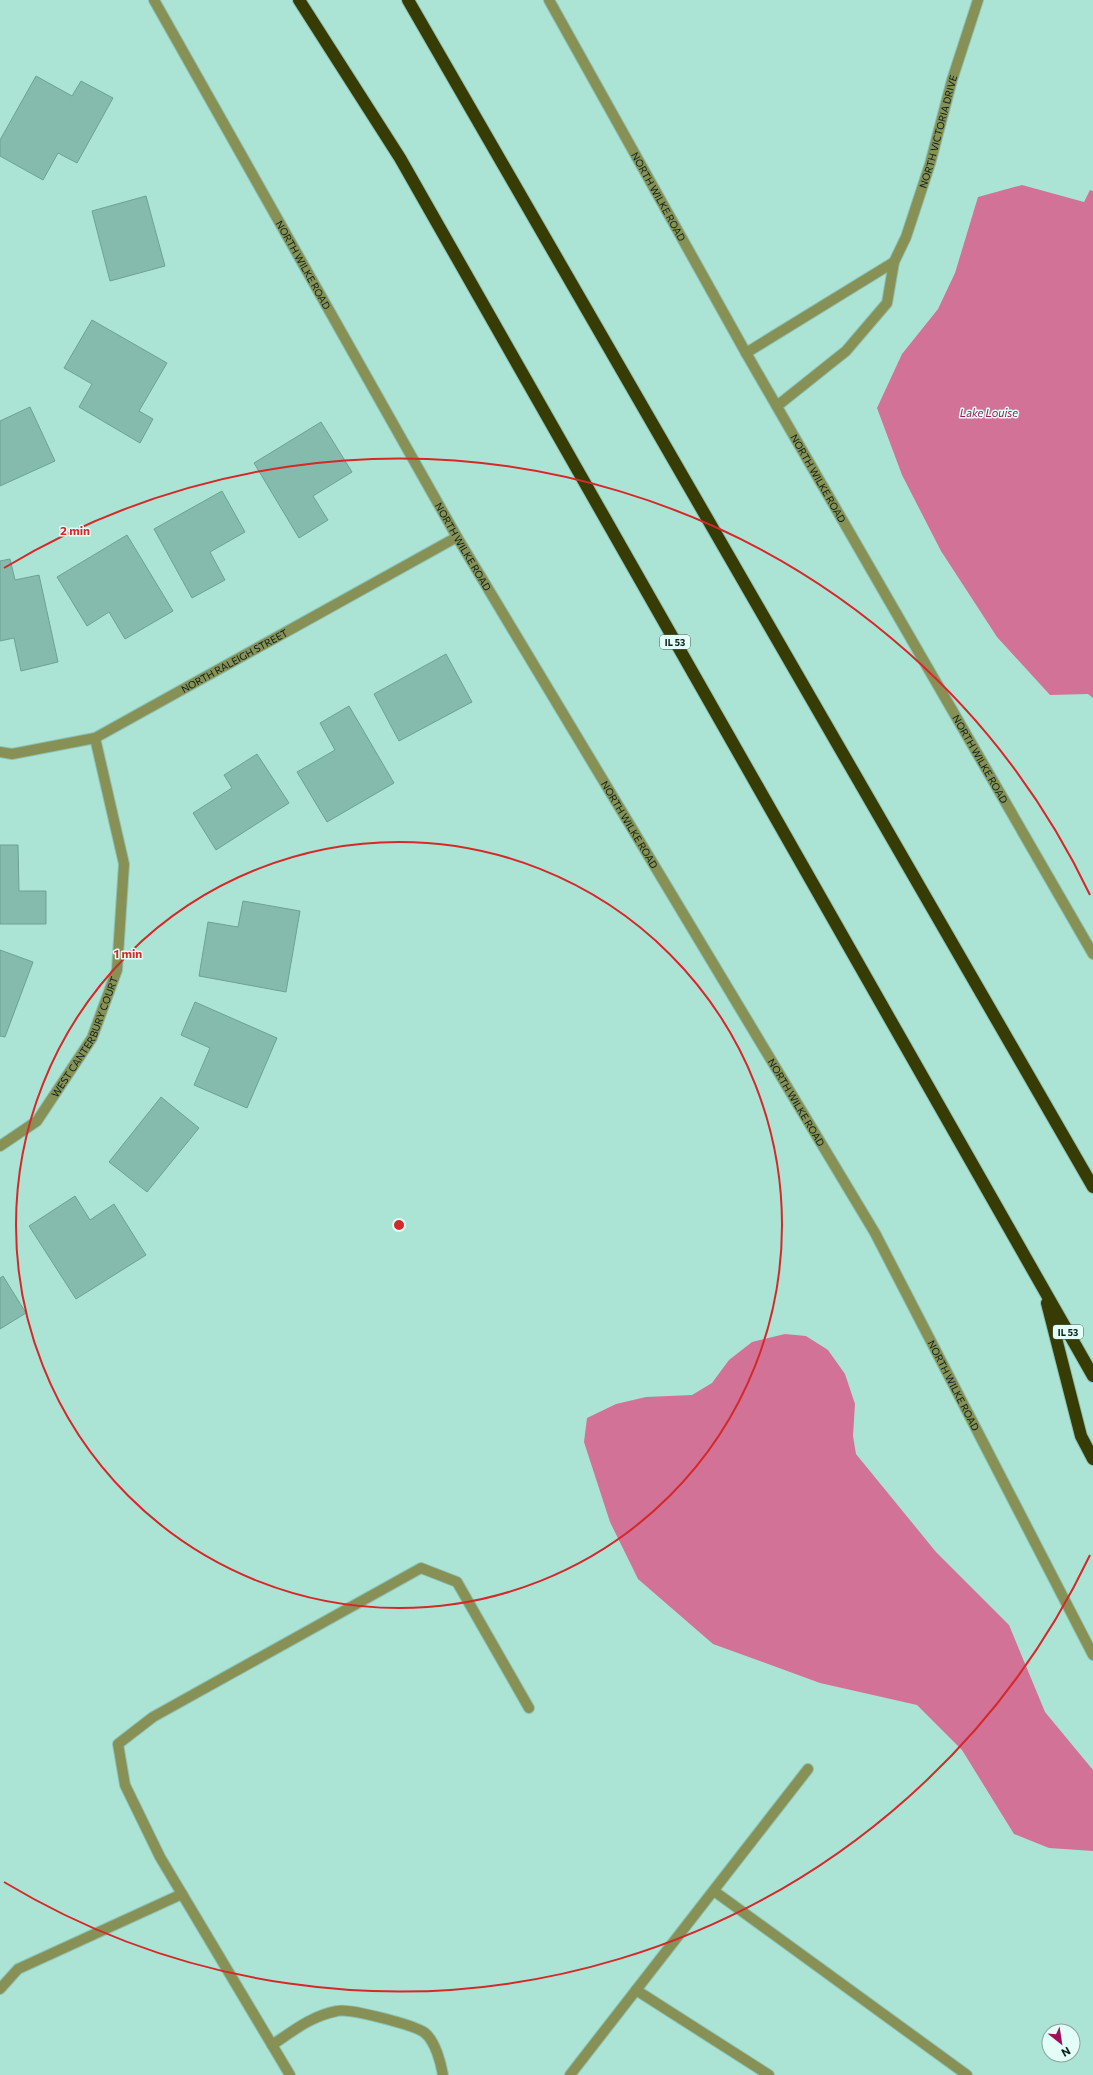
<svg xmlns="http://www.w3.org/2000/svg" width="1093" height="2075" viewBox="0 0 1093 2075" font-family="Commissioner,sans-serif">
<rect width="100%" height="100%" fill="#abe4d5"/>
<!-- water -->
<path fill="#d27297" d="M 1022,185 L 1084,202 L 1090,190 L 1093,191 L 1093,698 L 1088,694 L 1050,695 L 997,637 L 941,551 L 902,475 L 877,408 L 902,354 L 938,309 L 955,273 L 978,197 Z
M 785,1334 L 806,1336 L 828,1350 L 845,1374 L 855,1404 L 853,1436 L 856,1454 L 936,1552 L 1009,1625 L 1045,1712 L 1093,1770 L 1093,1851 L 1049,1848 L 1014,1834 L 962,1750 L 917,1705 L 820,1683 L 713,1644 L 638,1579 L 610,1522 L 584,1442 L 587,1418 L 616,1404 L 646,1397 L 692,1395 L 712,1383 L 729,1360 L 752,1342 Z"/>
<!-- building -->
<path fill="#84bbad" stroke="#6ba294" d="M 36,76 L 72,96 L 81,81 L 113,98 L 77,163 L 58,153 L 43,180 L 0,156 L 0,140 Z
M 146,196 L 165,266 L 110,281 L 92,211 Z
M 92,320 L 167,363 L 139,411 L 153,419 L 140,443 L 79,407 L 92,384 L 64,368 Z
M 30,407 L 55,461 L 0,486 L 0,421 Z
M 321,422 L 352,472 L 313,496 L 328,520 L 299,538 L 254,463 Z
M 222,491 L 245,532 L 210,552 L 225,580 L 192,598 L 154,529 Z
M 127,535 L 173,611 L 125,639 L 109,612 L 87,626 L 57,577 Z
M 10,559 L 15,580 L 39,575 L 58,662 L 21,671 L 14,638 L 0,641 L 0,561 Z
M 446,654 L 472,702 L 399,741 L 374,694 Z
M 349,706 L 394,783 L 327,822 L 297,772 L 335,750 L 320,723 Z
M 257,754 L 289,803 L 216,850 L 193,813 L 232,788 L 224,775 Z
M 0,845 L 18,845 L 19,891 L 46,891 L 46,924 L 0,924 Z
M 243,901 L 300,911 L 286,992 L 199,976 L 208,922 L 238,927 Z
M 0,950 L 33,962 L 5,1037 L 0,1036 Z
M 195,1002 L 277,1038 L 247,1108 L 194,1085 L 210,1048 L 181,1035 Z
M 161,1097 L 199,1128 L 147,1192 L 109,1162 Z
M 75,1196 L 90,1220 L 114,1204 L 146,1255 L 76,1299 L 29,1226 Z
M 3,1276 L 26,1313 L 0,1329 L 0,1278 Z"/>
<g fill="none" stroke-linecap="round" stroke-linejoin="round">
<defs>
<path id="service" d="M 272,2045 C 293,2031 311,2016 337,2011 C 349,2008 415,2025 425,2033 C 435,2041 441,2063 443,2075"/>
<g id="minor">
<path id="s1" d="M 549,0 L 746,353 L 1093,954"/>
<path d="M 746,353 L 894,262"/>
<path id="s2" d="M 777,406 L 846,351 L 887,303 L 894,262 L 906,237 L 930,164 L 952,80 L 978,0"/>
<path id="s3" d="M 0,752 L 12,754 L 95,738 L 457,537"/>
<path id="s4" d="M 0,1146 L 37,1121 L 92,1038 L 117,970 L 124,864 L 95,738"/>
<path d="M 714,1891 L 967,2075"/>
<path d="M 0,1989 L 18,1969 L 182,1894"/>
<path d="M 636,1990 L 769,2075"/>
<path d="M 290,2075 L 160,1857 L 125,1785 L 118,1744 L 153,1717 L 421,1568 L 457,1582 L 529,1708"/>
<path d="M 570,2075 L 808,1769"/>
</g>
<g id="tertiary">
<path id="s5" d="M 154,0 L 457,537 L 875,1233 L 1093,1655"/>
</g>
<path id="motorway" d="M 299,0 L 400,158 L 1093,1376
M 408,0 L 1093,1187
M 1047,1303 L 1081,1436 L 1093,1459"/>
</defs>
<!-- service casing -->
<use href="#service" stroke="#8ec1b4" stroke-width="12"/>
<!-- minor casing -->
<use href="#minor" stroke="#8ec1b4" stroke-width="12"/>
<!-- tertiary casing -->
<use href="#tertiary" stroke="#8ec1b4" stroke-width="12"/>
<!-- motorway casing -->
<use href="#motorway" stroke="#8ec1b4" stroke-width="14"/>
<!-- service -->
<use href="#service" stroke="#879155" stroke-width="10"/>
<!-- minor -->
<use href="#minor" stroke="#879155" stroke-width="10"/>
<!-- tertiary -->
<use href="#tertiary" stroke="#879155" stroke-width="10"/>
<!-- motorway -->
<use href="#motorway" stroke="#363c04" stroke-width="12"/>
</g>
<!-- distance rings -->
<g fill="none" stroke="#d62828" stroke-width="2">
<circle cx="399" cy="1225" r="383"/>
<path d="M1090 1555A766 766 0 0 1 4 1882M4 568A766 766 0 0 1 1090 895"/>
</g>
<g text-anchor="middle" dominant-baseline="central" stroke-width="3" stroke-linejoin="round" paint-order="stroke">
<!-- shield labels -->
<g fill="#e2fef6" stroke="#4a635d" stroke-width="1">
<rect x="660" y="635" width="30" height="14" rx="3"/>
<rect x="1053" y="1325" width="30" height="14" rx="3"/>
</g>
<g font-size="9" font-weight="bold" fill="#09201b">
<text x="675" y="642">IL 53</text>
<text x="1068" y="1332">IL 53</text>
</g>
<!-- street labels -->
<g font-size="10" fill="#09201b" stroke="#e2fef6">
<text stroke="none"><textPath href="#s2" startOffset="331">NORTH VICTORIA DRIVE</textPath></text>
<text stroke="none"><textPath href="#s1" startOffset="225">NORTH WILKE ROAD</textPath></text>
<text stroke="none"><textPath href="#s5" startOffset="304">NORTH WILKE ROAD</textPath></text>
<text stroke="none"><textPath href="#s1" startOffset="549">NORTH WILKE ROAD</textPath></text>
<text stroke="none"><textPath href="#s5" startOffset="628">NORTH WILKE ROAD</textPath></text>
<text stroke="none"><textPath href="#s3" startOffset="256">NORTH RALEIGH STREET</textPath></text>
<text stroke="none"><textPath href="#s1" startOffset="873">NORTH WILKE ROAD</textPath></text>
<text stroke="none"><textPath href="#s5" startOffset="952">NORTH WILKE ROAD</textPath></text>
<text stroke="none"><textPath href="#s4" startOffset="142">WEST CANTERBURY COURT</textPath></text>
<text stroke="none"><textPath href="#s5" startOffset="1276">NORTH WILKE ROAD</textPath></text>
<text stroke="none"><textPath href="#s5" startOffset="1600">NORTH WILKE ROAD</textPath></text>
</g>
<!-- water labels -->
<g font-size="11" font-style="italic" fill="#901d54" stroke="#e2fef6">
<text x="989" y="412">Lake Louise</text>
</g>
</g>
<circle cx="399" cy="1225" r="6" fill="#d62828" stroke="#e2fef6" stroke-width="2"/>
<g font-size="12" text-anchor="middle" font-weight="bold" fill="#d62828" stroke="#e2fef6" stroke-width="3" stroke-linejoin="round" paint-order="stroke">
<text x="75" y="535">2 min</text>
<text x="128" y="958">1 min</text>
</g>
<!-- north arrow -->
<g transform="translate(1061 2043) rotate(150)"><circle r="19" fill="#e2fef6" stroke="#8ba59e"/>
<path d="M0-3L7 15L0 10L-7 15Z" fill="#9f105b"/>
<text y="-6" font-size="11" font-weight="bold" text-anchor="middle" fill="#09201b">N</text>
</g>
</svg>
